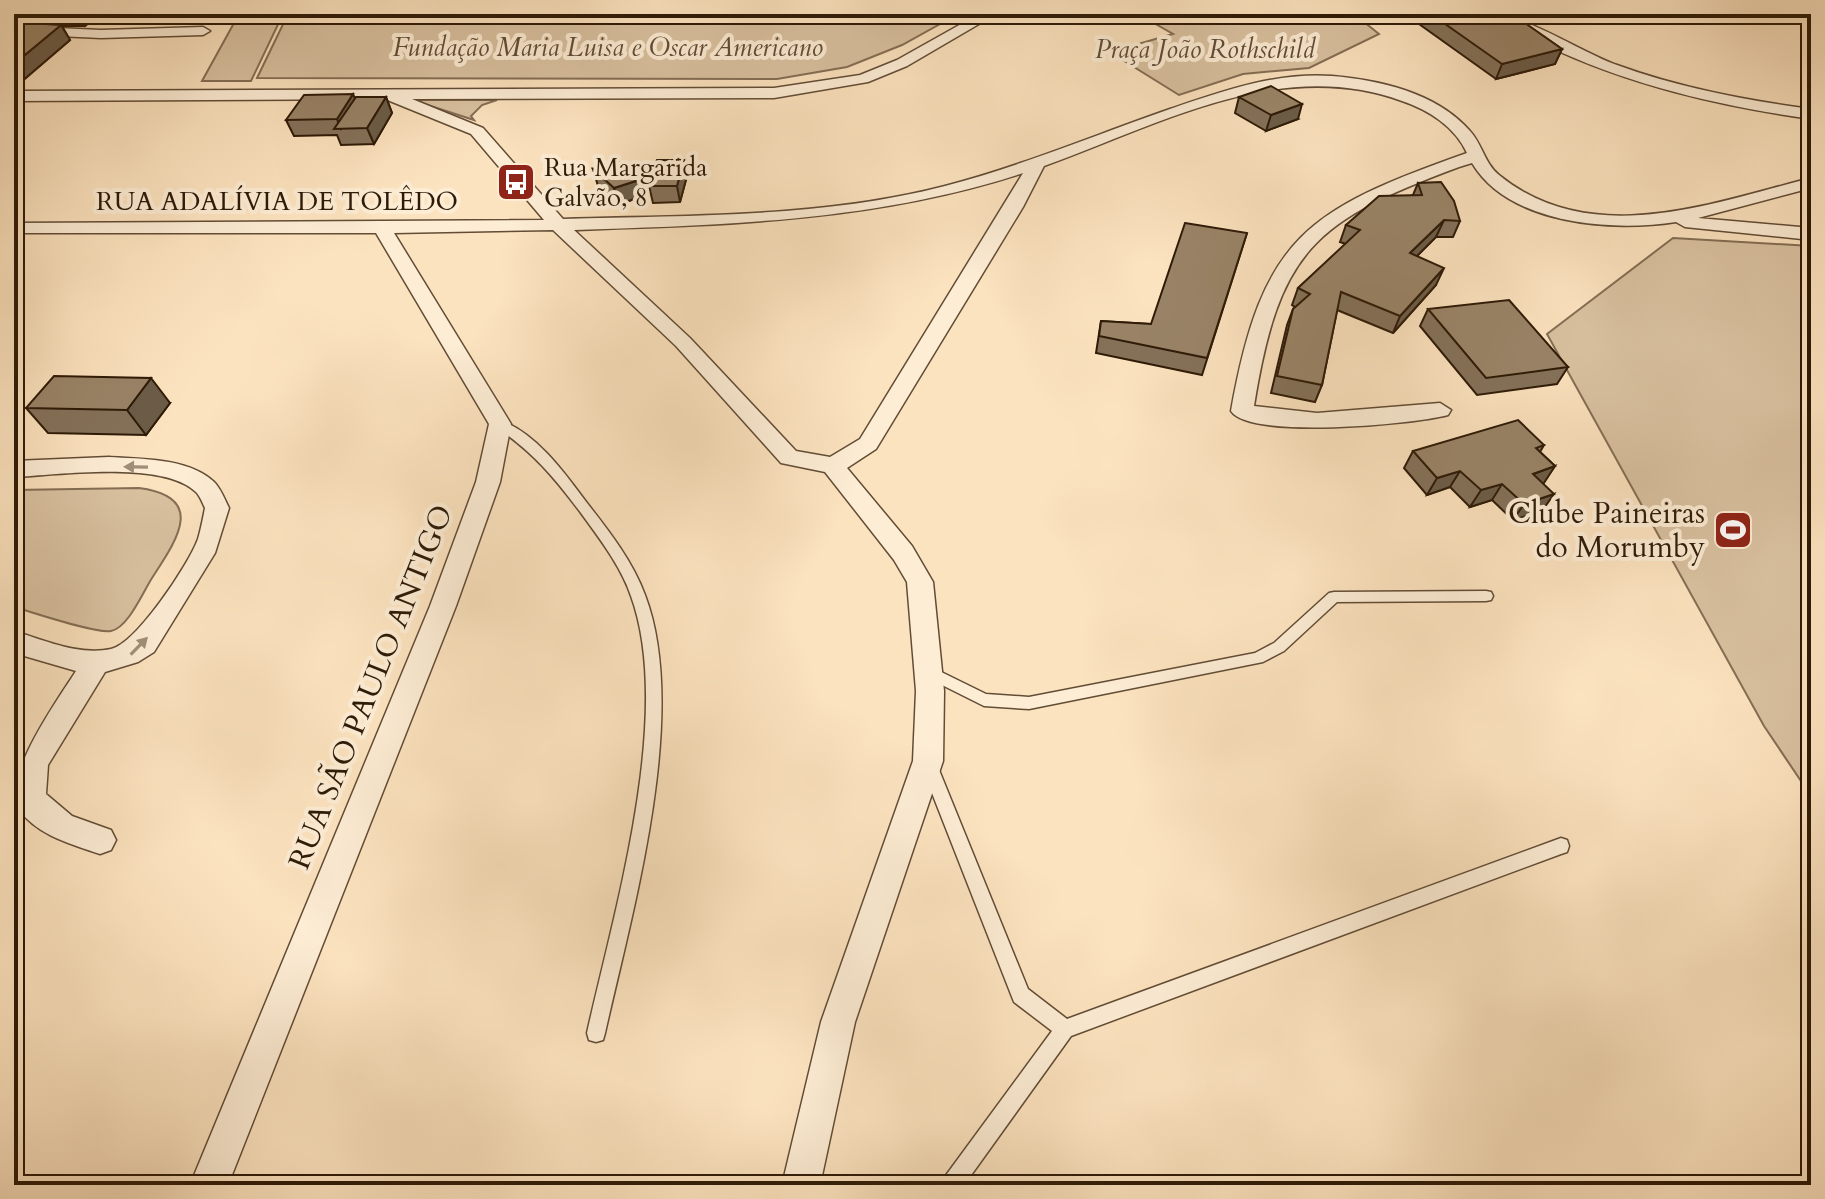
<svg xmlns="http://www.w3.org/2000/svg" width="1825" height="1199" viewBox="0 0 1825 1199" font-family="Cardo,serif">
<rect width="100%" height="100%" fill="#fce3bf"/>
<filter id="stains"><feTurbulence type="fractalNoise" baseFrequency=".0025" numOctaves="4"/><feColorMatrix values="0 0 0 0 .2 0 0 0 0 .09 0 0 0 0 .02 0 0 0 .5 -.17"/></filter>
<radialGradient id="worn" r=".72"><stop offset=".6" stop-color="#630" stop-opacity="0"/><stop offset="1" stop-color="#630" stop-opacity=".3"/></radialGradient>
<!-- green -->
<path fill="#d9c1a0" stroke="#846e54" stroke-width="2" d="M 239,14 L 283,14 L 251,81 L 202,81 Z
M 288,14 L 958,14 L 902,45 L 847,67 L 777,79 L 257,78 Z
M 1138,14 L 1354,14 L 1379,34 L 1309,68 L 1243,74 L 1179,95 L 1110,52 L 1173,34 Z
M 412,100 L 497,100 L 482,105 L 471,116 L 474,120 Z
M 1673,238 L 1811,246 L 1811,796 L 1764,726 L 1547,334 Z
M 139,488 C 208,497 176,541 152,578 C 143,592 128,628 111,631 C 96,634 32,612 14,607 L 14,490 Z"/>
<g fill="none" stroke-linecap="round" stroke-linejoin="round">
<defs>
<path id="lane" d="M 500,420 C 537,434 564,472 587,503 C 609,531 633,562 645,595 C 690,713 632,912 605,1033 L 603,1040 L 596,1042 L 589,1040 L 587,1033 C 614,912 674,714 631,596 C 621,566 599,538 581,513 C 554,477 533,452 496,427 L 494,424 Z
M 1486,591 L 1491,592 L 1493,596 L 1491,600 L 1486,601 L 1337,602 L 1284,651 L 1263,662 L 1029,709 L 984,706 L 924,676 L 922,672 L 924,668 L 929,666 L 986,694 L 1029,697 L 1255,653 L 1274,643 L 1329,593 L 1334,592 Z
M 929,758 L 935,760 L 937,765 L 1028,989 L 1067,1019 L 1561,838 L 1567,840 L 1569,846 L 1567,852 L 1561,854 L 1071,1036 L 964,1185 L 941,1185 L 944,1178 L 1052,1031 L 1014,1002 L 921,765 L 923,760 Z"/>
<path id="street" d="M 979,14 L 996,14 L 907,66 L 868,82 L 774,98 L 412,99 L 483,128 L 563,219 C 689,215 822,218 945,186 C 1022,166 1095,135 1170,109 C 1223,91 1276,72 1332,76 C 1380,80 1437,93 1470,131 C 1482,144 1485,164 1499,175 C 1591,250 1711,203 1811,178 L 1811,188 L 1698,218 L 1811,228 L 1811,240 L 1685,227 L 1676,222 C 1613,232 1509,225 1472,163 L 1459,167 C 1314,221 1279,250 1254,406 L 1317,413 L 1440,403 L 1451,410 L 1448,415 C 1415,424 1250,440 1231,411 C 1262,237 1306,210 1467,153 C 1455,127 1429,110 1402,101 C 1280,56 1158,125 1044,166 L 1023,207 L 876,449 L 847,468 L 912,546 L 933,582 L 944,691 L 943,761 L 855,1022 L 820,1185 L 782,1185 L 821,1022 L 913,761 L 916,691 L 907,582 L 894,560 L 825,472 L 781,463 L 676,346 L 553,230 L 394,233 L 511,424 L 500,482 L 456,606 L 228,1185 L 190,1185 L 430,606 L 476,482 L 489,424 L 376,233 L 14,233 L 14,223 L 544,220 L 471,134 L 385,99 L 14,101 L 14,91 L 774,88 L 860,75 L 897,60 ZM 1023,173 L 860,439 L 830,457 L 796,451 L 690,338 L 574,230 C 726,225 877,221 1023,173 Z
M 1492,14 C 1524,14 1583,53 1617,65 C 1680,88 1745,100 1811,109 L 1811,119 C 1719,106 1629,85 1545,45 C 1528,36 1506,27 1492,14 Z
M 14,26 L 101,30 L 203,27 L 210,31 L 203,35 L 101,38 L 14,34 Z
M 109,457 C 141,459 188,458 213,481 C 220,487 225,500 229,508 L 215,553 L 154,652 L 138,662 L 105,672 L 48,765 L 46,794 L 72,816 L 111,830 L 116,840 L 111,850 L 100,854 C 71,844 39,836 19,810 C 0,779 59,698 76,671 L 14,653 L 14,631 C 44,640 79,656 111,649 C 136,644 189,564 198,539 C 201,529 203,518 205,508 C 203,504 200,496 196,492 C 163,460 58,475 14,477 L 14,461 Z"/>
</defs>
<!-- lane casing -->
<use href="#lane" stroke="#624c35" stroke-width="3"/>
<!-- street casing -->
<use href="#street" stroke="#624c35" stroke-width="3"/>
<!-- lane -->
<use href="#lane" fill="#fdedd5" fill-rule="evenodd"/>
<!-- street -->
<use href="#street" fill="#fdedd5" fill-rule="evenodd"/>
</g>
<!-- wall -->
<path fill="#847159" stroke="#2e1a07" stroke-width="2" d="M 14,14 L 99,14 L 85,26 L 62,26 L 70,40 L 14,88 Z
M 1405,14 L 1512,14 L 1562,49 L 1555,64 L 1496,79 Z
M 386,97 L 392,113 L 374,144 L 341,145 L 337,135 L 294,136 L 286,120 L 355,98 Z
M 1239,97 L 1298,119 L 1266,131 L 1235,113 Z
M 593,169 L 642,196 L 618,205 L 598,186 Z
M 687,176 L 680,202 L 653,203 L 649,186 Z
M 1418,183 L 1460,221 L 1453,237 L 1436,237 L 1417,256 L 1436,285 L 1393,333 L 1337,310 L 1322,385 L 1315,402 L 1271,393 L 1287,325 L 1293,309 L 1295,307 L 1292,305 L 1298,288 L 1346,244 L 1340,242 L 1346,225 L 1413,195 Z
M 1247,233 L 1202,375 L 1096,353 L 1101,321 L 1151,324 Z
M 1428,309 L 1568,367 L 1557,384 L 1477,395 L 1420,326 Z
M 170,403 L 146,435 L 48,433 L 26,408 Z
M 1544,445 L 1540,452 L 1555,466 L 1543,483 L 1542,511 L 1513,520 L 1492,500 L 1470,507 L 1450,487 L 1427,495 L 1404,468 L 1413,451 Z"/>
<!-- shaded-wall -->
<path fill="#6b5c48" stroke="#2e1a07" stroke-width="2" d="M 78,14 L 99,14 L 85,26 Z
M 61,25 L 70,40 L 14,88 L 14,64 Z
M 1562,49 L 1555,64 L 1496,79 L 1502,64 Z
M 353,94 L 360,110 L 341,129 L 337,119 Z
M 386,97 L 392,113 L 374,144 L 367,128 Z
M 1302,104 L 1298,119 L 1266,131 L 1271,115 Z
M 684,160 L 687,176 L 680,202 L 677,186 Z
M 639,180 L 642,196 L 618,205 L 614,188 Z
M 1444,220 L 1436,237 L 1403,270 L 1410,253 Z
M 1444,268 L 1436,285 L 1393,333 L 1400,316 Z
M 151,378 L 170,403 L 146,435 L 127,410 Z
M 1555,466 L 1544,483 L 1522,491 L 1533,474 Z
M 1460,471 L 1450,487 L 1427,495 L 1437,478 Z
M 1502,484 L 1492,500 L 1470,507 L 1481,490 Z
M 1554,494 L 1542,511 L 1513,520 L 1524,504 Z"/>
<!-- building -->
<path fill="#998367" stroke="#2e1a07" stroke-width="2" d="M 1431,14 L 1512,14 L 1562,49 L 1502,64 Z
M 14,22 L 61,25 L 14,64 Z
M 1271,86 L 1302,104 L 1271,115 L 1239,97 Z
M 353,94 L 337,119 L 286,120 L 304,95 Z
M 356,97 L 386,97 L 367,128 L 334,129 Z
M 657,160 L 684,160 L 677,186 L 649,186 Z
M 618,161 L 639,180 L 614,188 L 593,169 Z
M 1441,182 L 1454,201 L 1460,221 L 1444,220 L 1410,253 L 1444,268 L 1400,316 L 1341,292 L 1322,385 L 1277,376 L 1293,309 L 1310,294 L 1298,288 L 1360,230 L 1346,225 L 1379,196 L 1422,195 L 1418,183 Z
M 1185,223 L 1247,233 L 1207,358 L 1099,336 L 1101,321 L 1151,324 Z
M 1509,300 L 1568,367 L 1486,378 L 1428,309 Z
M 54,376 L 151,378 L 127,410 L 26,408 Z
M 1518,420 L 1544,445 L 1536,448 L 1555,466 L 1533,474 L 1554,494 L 1524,504 L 1502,484 L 1481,490 L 1460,471 L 1437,478 L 1413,451 Z"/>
<!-- one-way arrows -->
<defs><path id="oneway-solid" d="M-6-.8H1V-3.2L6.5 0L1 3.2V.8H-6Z" transform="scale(2)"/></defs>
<g fill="#a08e78">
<use href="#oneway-solid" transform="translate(136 467) rotate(-179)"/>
<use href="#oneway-solid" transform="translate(139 646) rotate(-46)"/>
</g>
<!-- icons -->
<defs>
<symbol id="bus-square" viewBox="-11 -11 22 22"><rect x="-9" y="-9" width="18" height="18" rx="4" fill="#8f2418" stroke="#fdedd5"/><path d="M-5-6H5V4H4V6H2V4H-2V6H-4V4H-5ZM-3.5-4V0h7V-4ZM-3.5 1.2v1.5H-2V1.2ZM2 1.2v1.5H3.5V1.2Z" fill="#fff"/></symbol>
<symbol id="stadium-square" viewBox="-11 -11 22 22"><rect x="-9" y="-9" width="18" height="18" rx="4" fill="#8f2418" stroke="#fdedd5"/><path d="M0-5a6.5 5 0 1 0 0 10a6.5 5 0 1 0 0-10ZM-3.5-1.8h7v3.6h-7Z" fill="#fff"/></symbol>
</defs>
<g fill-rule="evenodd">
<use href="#bus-square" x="494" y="160" width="44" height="44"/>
<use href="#stadium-square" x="1711" y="508" width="44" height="44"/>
</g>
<g text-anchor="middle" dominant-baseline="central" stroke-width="8" stroke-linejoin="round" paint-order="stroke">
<!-- far-park labels -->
<g font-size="26" font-style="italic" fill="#614c35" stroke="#fdedd5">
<text x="608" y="47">Fundação Maria Luisa e Oscar Americano</text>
<text x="1205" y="49">Praça João Rothschild</text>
</g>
<!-- far-poi labels -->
<g font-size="26" fill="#2e1a07" stroke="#fdedd5" text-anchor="start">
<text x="544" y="167">Rua Margarida<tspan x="544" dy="30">Galvão, 8</tspan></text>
</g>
<!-- far-street labels -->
<g font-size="26" fill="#2e1a07" stroke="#fdedd5">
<text x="277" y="201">RUA ADALÍVIA DE TOLÊDO</text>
</g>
<!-- poi labels -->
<g font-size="30" fill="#2e1a07" stroke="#fdedd5" text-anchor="end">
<text x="1705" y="513">Clube Paineiras<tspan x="1705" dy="34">do Morumby</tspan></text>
</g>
<!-- street labels -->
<g font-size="30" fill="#2e1a07" stroke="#fdedd5">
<text transform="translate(371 687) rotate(-68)">RUA SÃO PAULO ANTIGO</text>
</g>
</g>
<!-- margin -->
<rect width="1825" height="1199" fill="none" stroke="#fce3bf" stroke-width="48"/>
<rect x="16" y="16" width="1793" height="1167" fill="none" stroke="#2e1a07" stroke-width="4"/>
<rect x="24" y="24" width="1777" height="1151" fill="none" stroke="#2e1a07" stroke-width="2"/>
<rect width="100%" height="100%" filter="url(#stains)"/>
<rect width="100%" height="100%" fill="url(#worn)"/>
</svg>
